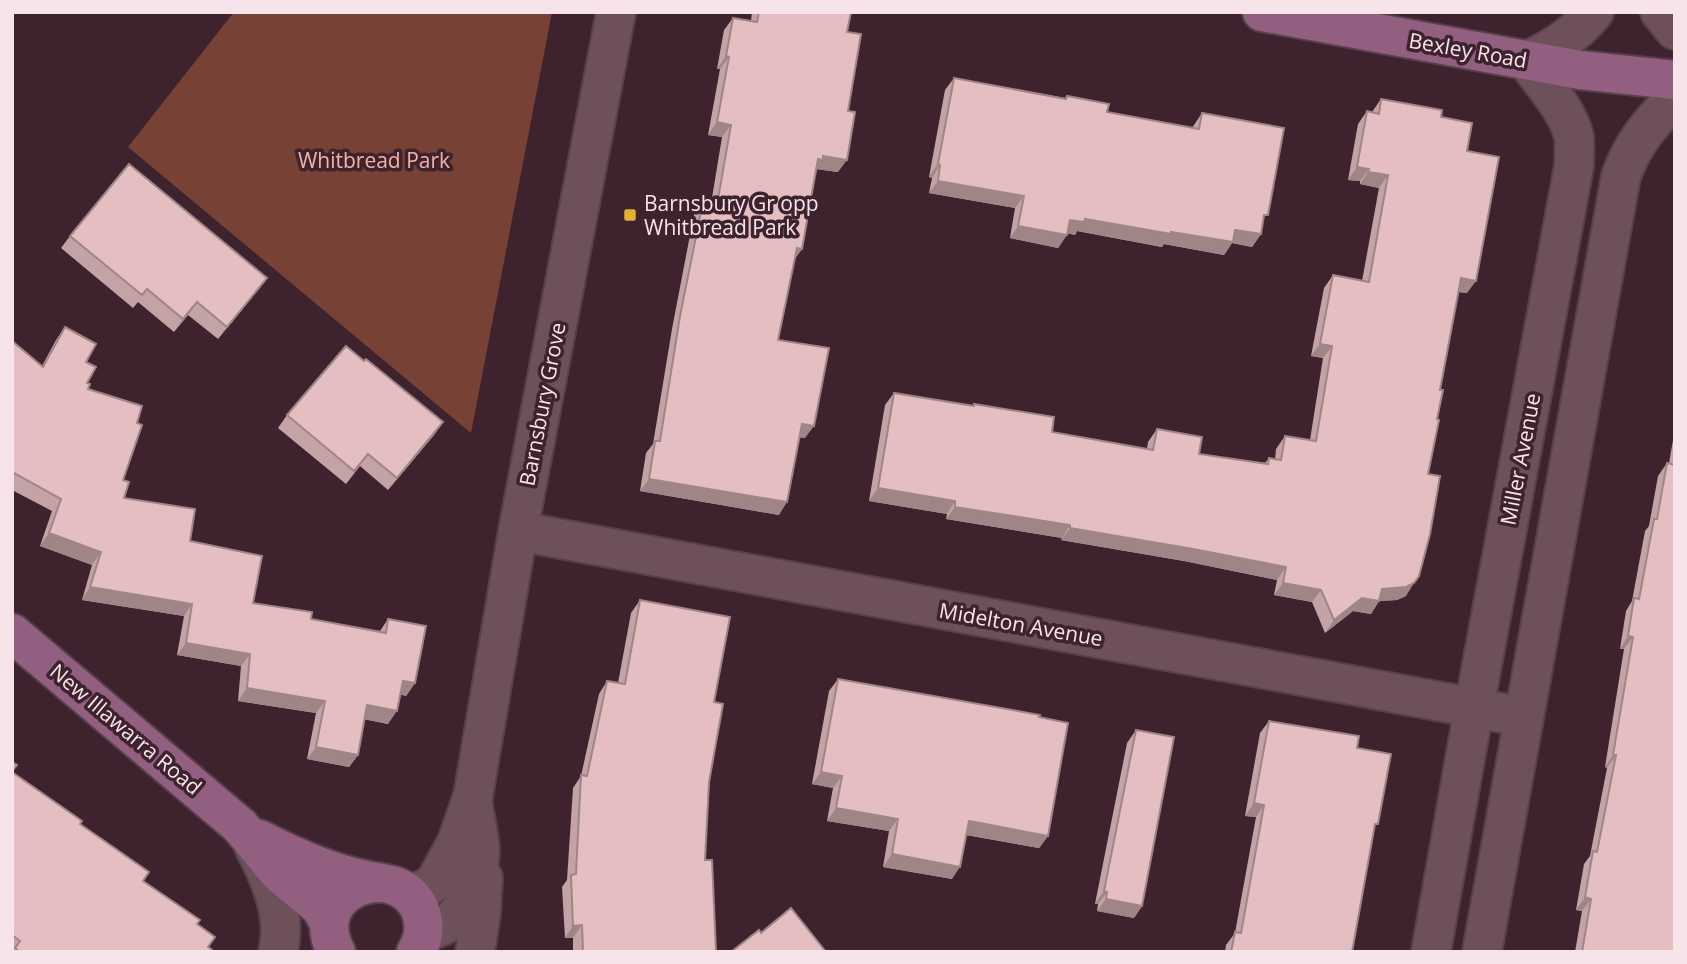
<svg xmlns="http://www.w3.org/2000/svg" width="1687" height="964" viewBox="0 0 1687 964" font-family="'Open Sans',sans-serif">
<rect width="100%" height="100%" fill="#3e232e"/>
<!-- green -->
<path fill="#774136" d="M 234,12 L 552,12 L 471,433 L 128,147 Z"/>
<g fill="none" stroke-linecap="round" stroke-linejoin="round">
<defs>
<path id="minor" d="M 1660,12 L 1675,30
M 518,531 L 1524,717
M 254,847 C 271,878 287,916 278,952
M 408,893 C 420,892 429,889 437,879 L 457,842 L 473,796 L 518,531 L 616,12
M 423,932 C 434,930 445,926 453,919 C 468,904 480,870 480,849 C 479,834 475,820 473,805
M 475,952 L 481,913 L 483,878
M 1431,952 L 1474,708 L 1574,166 C 1574,156 1575,147 1574,137 C 1569,112 1542,82 1527,61 C 1554,48 1575,35 1594,12
M 1482,952 L 1621,176 C 1633,143 1650,123 1675,98"/>
<path id="major" d="M 1262,12 L 1580,70 L 1675,80
M 12,633 L 240,826 L 279,873 L 320,907 L 329,923
M 259,839 C 298,859 339,877 383,883
M 336,952 C 304,890 396,856 420,910 C 426,925 424,939 416,952"/>
</defs>
<!-- minor casing -->
<use href="#minor" stroke="#574049" stroke-width="42"/>
<!-- major casing -->
<use href="#major" stroke="#574049" stroke-width="42"/>
<!-- minor -->
<use href="#minor" stroke="#6e505b" stroke-width="38"/>
<!-- major -->
<use href="#major" stroke="#925f81" stroke-width="38"/>
</g>
<!-- wall -->
<path fill="#c4a3a6" d="M 752,12 L 851,12 L 847,32 L 838,172 L 816,169 L 802,249 L 794,260 L 778,340 L 805,438 L 799,437 L 779,515 L 640,491 L 646,453 L 653,444 L 672,329 L 695,209 L 704,197 L 712,198 L 722,137 L 708,135 L 720,69 L 717,69 L 724,30 L 733,18 L 751,21 Z
M 954,78 L 1065,98 L 1067,96 L 1107,112 L 1192,128 L 1202,113 L 1263,222 L 1261,234 L 1252,247 L 1232,243 L 1224,255 L 1164,244 L 1162,247 L 1077,231 L 1075,235 L 1068,233 L 1058,248 L 1010,238 L 1015,208 L 929,193 L 932,178 L 929,177 L 945,90 Z
M 1381,99 L 1441,117 L 1467,151 L 1467,293 L 1458,292 L 1440,390 L 1406,596 L 1397,600 L 1379,601 L 1371,614 L 1353,611 L 1325,633 L 1312,602 L 1274,595 L 1277,580 L 1184,561 L 1061,540 L 1062,538 L 946,519 L 947,514 L 869,501 L 885,405 L 894,393 L 972,406 L 974,404 L 1052,432 L 1147,449 L 1148,442 L 1157,429 L 1199,454 L 1265,463 L 1269,458 L 1275,459 L 1276,449 L 1285,436 L 1310,440 L 1323,358 L 1311,356 L 1324,288 L 1333,275 L 1362,281 L 1379,188 L 1360,184 L 1360,181 L 1348,180 L 1358,124 L 1367,111 L 1372,112 Z
M 70,236 L 267,278 L 218,339 L 188,315 L 174,332 L 138,302 L 133,308 L 61,248 Z
M 65,327 L 86,362 L 88,389 L 137,423 L 123,480 L 124,498 L 190,541 L 253,603 L 311,619 L 380,631 L 388,619 L 415,683 L 406,696 L 400,694 L 388,724 L 364,719 L 358,755 L 349,767 L 307,759 L 316,713 L 238,701 L 241,666 L 177,655 L 184,616 L 82,600 L 92,565 L 40,546 L 52,511 L 12,490 L 12,341 L 42,366 L 56,340 Z
M 364,361 L 443,422 L 434,435 L 388,490 L 360,466 L 346,484 L 278,428 L 287,415 Z
M 1675,429 L 1675,952 L 1575,952 L 1582,911 L 1576,910 L 1584,864 L 1590,856 L 1607,768 L 1605,767 L 1624,649 L 1620,649 L 1626,611 L 1632,601 L 1645,531 L 1649,526 L 1658,476 L 1667,463 L 1669,463 Z
M 640,600 L 714,702 L 705,860 L 716,952 L 573,952 L 573,938 L 565,938 L 562,887 L 567,880 L 573,788 L 581,776 L 599,694 L 607,681 L 618,683 L 631,613 Z
M 838,679 L 1039,717 L 1048,836 L 1039,848 L 966,835 L 952,879 L 883,867 L 889,831 L 827,821 L 833,788 L 812,784 L 829,691 Z
M 1269,721 L 1357,748 L 1374,831 L 1352,952 L 1225,952 L 1226,945 L 1235,933 L 1256,817 L 1245,816 L 1260,733 Z
M 1136,730 L 1142,906 L 1134,918 L 1097,911 L 1098,904 L 1095,904 L 1127,743 Z
M 12,772 L 80,824 L 143,881 L 197,924 L 208,947 L 215,952 L 12,952 Z"/>
<!-- shaded-wall -->
<path fill="#a08587" d="M 726,56 L 729,57 L 720,69 L 717,69 Z
M 717,122 L 731,125 L 722,137 L 708,135 Z
M 823,156 L 847,160 L 838,172 L 816,169 L 818,159 Z
M 938,164 L 940,165 L 932,178 L 929,177 Z
M 1357,167 L 1369,169 L 1360,181 L 1348,180 Z
M 1368,172 L 1388,175 L 1379,188 L 1360,184 Z
M 938,181 L 1024,196 L 1015,208 L 929,193 Z
M 1085,219 L 1171,232 L 1235,230 L 1261,234 L 1252,247 L 1232,243 L 1224,255 L 1164,244 L 1162,247 L 1077,231 L 1075,235 L 1061,232 L 1070,220 Z
M 1018,226 L 1067,235 L 1058,248 L 1010,238 Z
M 797,248 L 802,249 L 793,261 Z
M 267,278 L 258,290 L 218,339 L 227,327 Z
M 1461,278 L 1476,281 L 1467,293 L 1452,291 Z
M 197,302 L 188,315 L 174,332 L 183,319 Z
M 1320,344 L 1332,346 L 1323,358 L 1311,356 Z
M 443,422 L 434,435 L 388,490 L 397,478 Z
M 802,424 L 814,426 L 805,438 L 793,436 Z
M 649,479 L 787,502 L 779,515 L 640,491 Z
M 878,488 L 955,501 L 947,514 L 869,501 Z
M 955,507 L 1070,525 L 1062,538 L 946,519 Z
M 1070,528 L 1193,549 L 1286,567 L 1277,580 L 1184,561 L 1061,540 Z
M 49,533 L 101,552 L 92,565 L 40,546 Z
M 1283,583 L 1321,590 L 1312,602 L 1274,595 Z
M 1414,583 L 1406,596 L 1397,600 L 1379,601 L 1371,614 L 1353,611 L 1325,633 L 1334,620 L 1362,598 L 1382,589 Z
M 90,587 L 192,604 L 184,616 L 82,600 Z
M 1628,636 L 1633,637 L 1624,649 L 1620,649 Z
M 186,643 L 250,654 L 241,666 L 177,655 Z
M 403,681 L 415,683 L 406,696 L 394,693 Z
M 247,688 L 325,701 L 316,713 L 238,701 Z
M 367,705 L 397,711 L 388,724 L 358,718 Z
M 316,747 L 358,755 L 349,767 L 307,759 Z
M 1613,755 L 1616,755 L 1607,768 L 1605,767 Z
M 821,772 L 842,776 L 833,788 L 812,784 Z
M 1254,803 L 1264,805 L 1256,817 L 1245,816 Z
M 836,808 L 898,819 L 889,831 L 827,821 Z
M 969,821 L 1048,836 L 1039,848 L 960,834 Z
M 892,854 L 960,867 L 952,879 L 883,867 Z
M 1104,891 L 1107,892 L 1098,904 L 1095,904 Z
M 1585,897 L 1591,899 L 1582,911 L 1576,910 Z
M 1106,899 L 1142,906 L 1134,918 L 1097,911 Z
M 582,925 L 573,938 L 565,938 L 573,926 Z"/>
<!-- building -->
<path fill="#e4bec1" stroke="#a08587" stroke-width="2" d="M 759,12 L 851,12 L 847,32 L 861,34 L 848,111 L 855,112 L 847,160 L 823,156 L 823,160 L 818,159 L 802,249 L 797,248 L 778,340 L 829,348 L 814,426 L 802,424 L 787,502 L 649,479 L 655,441 L 660,441 L 680,316 L 704,197 L 718,199 L 731,125 L 717,122 L 729,57 L 726,56 L 733,18 L 757,22 Z
M 954,78 L 1066,99 L 1067,96 L 1109,104 L 1107,112 L 1199,129 L 1202,113 L 1284,128 L 1268,215 L 1264,215 L 1261,234 L 1235,230 L 1233,242 L 1171,232 L 1171,234 L 1085,219 L 1084,222 L 1070,220 L 1067,235 L 1018,226 L 1024,196 L 938,181 L 940,165 L 938,164 Z
M 1381,99 L 1442,110 L 1441,117 L 1472,123 L 1467,151 L 1499,157 L 1476,281 L 1461,278 L 1440,390 L 1443,390 L 1437,419 L 1439,420 L 1428,474 L 1440,476 L 1430,534 L 1419,576 L 1414,583 L 1406,587 L 1382,589 L 1379,601 L 1362,598 L 1334,620 L 1321,590 L 1283,583 L 1286,567 L 1193,549 L 1070,528 L 1070,525 L 955,507 L 955,501 L 878,488 L 894,393 L 974,406 L 974,404 L 1054,417 L 1052,432 L 1153,450 L 1157,429 L 1202,437 L 1199,454 L 1268,464 L 1269,458 L 1281,460 L 1285,436 L 1316,441 L 1332,346 L 1320,344 L 1333,275 L 1369,282 L 1388,175 L 1368,172 L 1369,169 L 1357,167 L 1367,111 L 1379,114 Z
M 129,164 L 267,278 L 227,327 L 197,302 L 183,319 L 147,289 L 142,295 L 70,236 Z
M 65,327 L 96,344 L 86,362 L 96,367 L 87,383 L 90,384 L 88,389 L 142,406 L 137,423 L 142,425 L 123,480 L 129,482 L 124,498 L 195,509 L 190,541 L 262,556 L 253,603 L 312,612 L 311,619 L 386,633 L 388,619 L 426,626 L 415,683 L 403,681 L 397,711 L 367,705 L 358,755 L 316,747 L 325,701 L 247,688 L 250,654 L 186,643 L 192,604 L 90,587 L 101,552 L 49,533 L 61,499 L 12,472 L 12,341 L 43,367 Z
M 346,346 L 364,361 L 366,359 L 443,422 L 397,478 L 368,454 L 354,471 L 287,415 Z
M 1667,463 L 1675,465 L 1675,952 L 1582,952 L 1591,899 L 1585,897 L 1593,851 L 1597,852 L 1616,755 L 1613,755 L 1633,637 L 1628,636 L 1634,598 L 1639,599 L 1654,519 L 1657,519 Z
M 640,600 L 730,617 L 714,702 L 723,704 L 709,782 L 705,860 L 712,860 L 716,952 L 583,952 L 582,925 L 573,926 L 571,875 L 576,874 L 581,775 L 587,776 L 607,681 L 625,684 Z
M 838,679 L 1040,715 L 1039,717 L 1068,723 L 1048,836 L 969,821 L 960,867 L 892,854 L 898,819 L 836,808 L 842,776 L 821,772 Z
M 1269,721 L 1359,736 L 1357,748 L 1391,754 L 1378,824 L 1375,824 L 1352,952 L 1231,952 L 1235,932 L 1241,933 L 1264,805 L 1254,803 Z
M 1136,730 L 1174,737 L 1142,906 L 1106,899 L 1107,892 L 1104,891 Z
M 12,762 L 17,765 L 12,771 Z
M 12,772 L 82,821 L 80,824 L 149,872 L 143,881 L 200,920 L 197,924 L 215,937 L 208,947 L 215,952 L 20,952 L 15,948 L 20,941 L 12,935 Z
M 791,908 L 826,952 L 731,952 L 759,930 L 761,933 Z"/>
<!-- markers -->
<rect fill="#deb133" stroke="#3e232e" stroke-width="2.5" x="623" y="208" width="14" height="14" rx="3.5"/>
<g text-anchor="middle" dominant-baseline="central" stroke-width="7" stroke-linejoin="round" paint-order="stroke">
<!-- street labels -->
<g font-size="21" fill="#f7e4eb" stroke="#3e232e">
<text transform="translate(1468 50) rotate(10)">Bexley Road</text>
<text transform="translate(542 404) rotate(-79)">Barnsbury Grove</text>
<text transform="translate(1520 459) rotate(-79)">Miller Avenue</text>
<text transform="translate(1021 624) rotate(10)">Midelton Avenue</text>
<text transform="translate(126 729) rotate(40)">New Illawarra Road</text>
</g>
<!-- park labels -->
<g font-size="21" fill="#f5b2a4" stroke="#3e232e">
<text x="374" y="160">Whitbread Park</text>
</g>
<!-- poi labels -->
<g font-size="21" fill="#f7e4eb" stroke="#3e232e" text-anchor="start">
<text x="644" y="203">Barnsbury Gr opp<tspan x="644" dy="24">Whitbread Park</tspan></text>
</g>
</g>
<!-- border -->
<rect width="1687" height="964" fill="none" stroke="#f7e4eb" stroke-width="28"/>
</svg>
